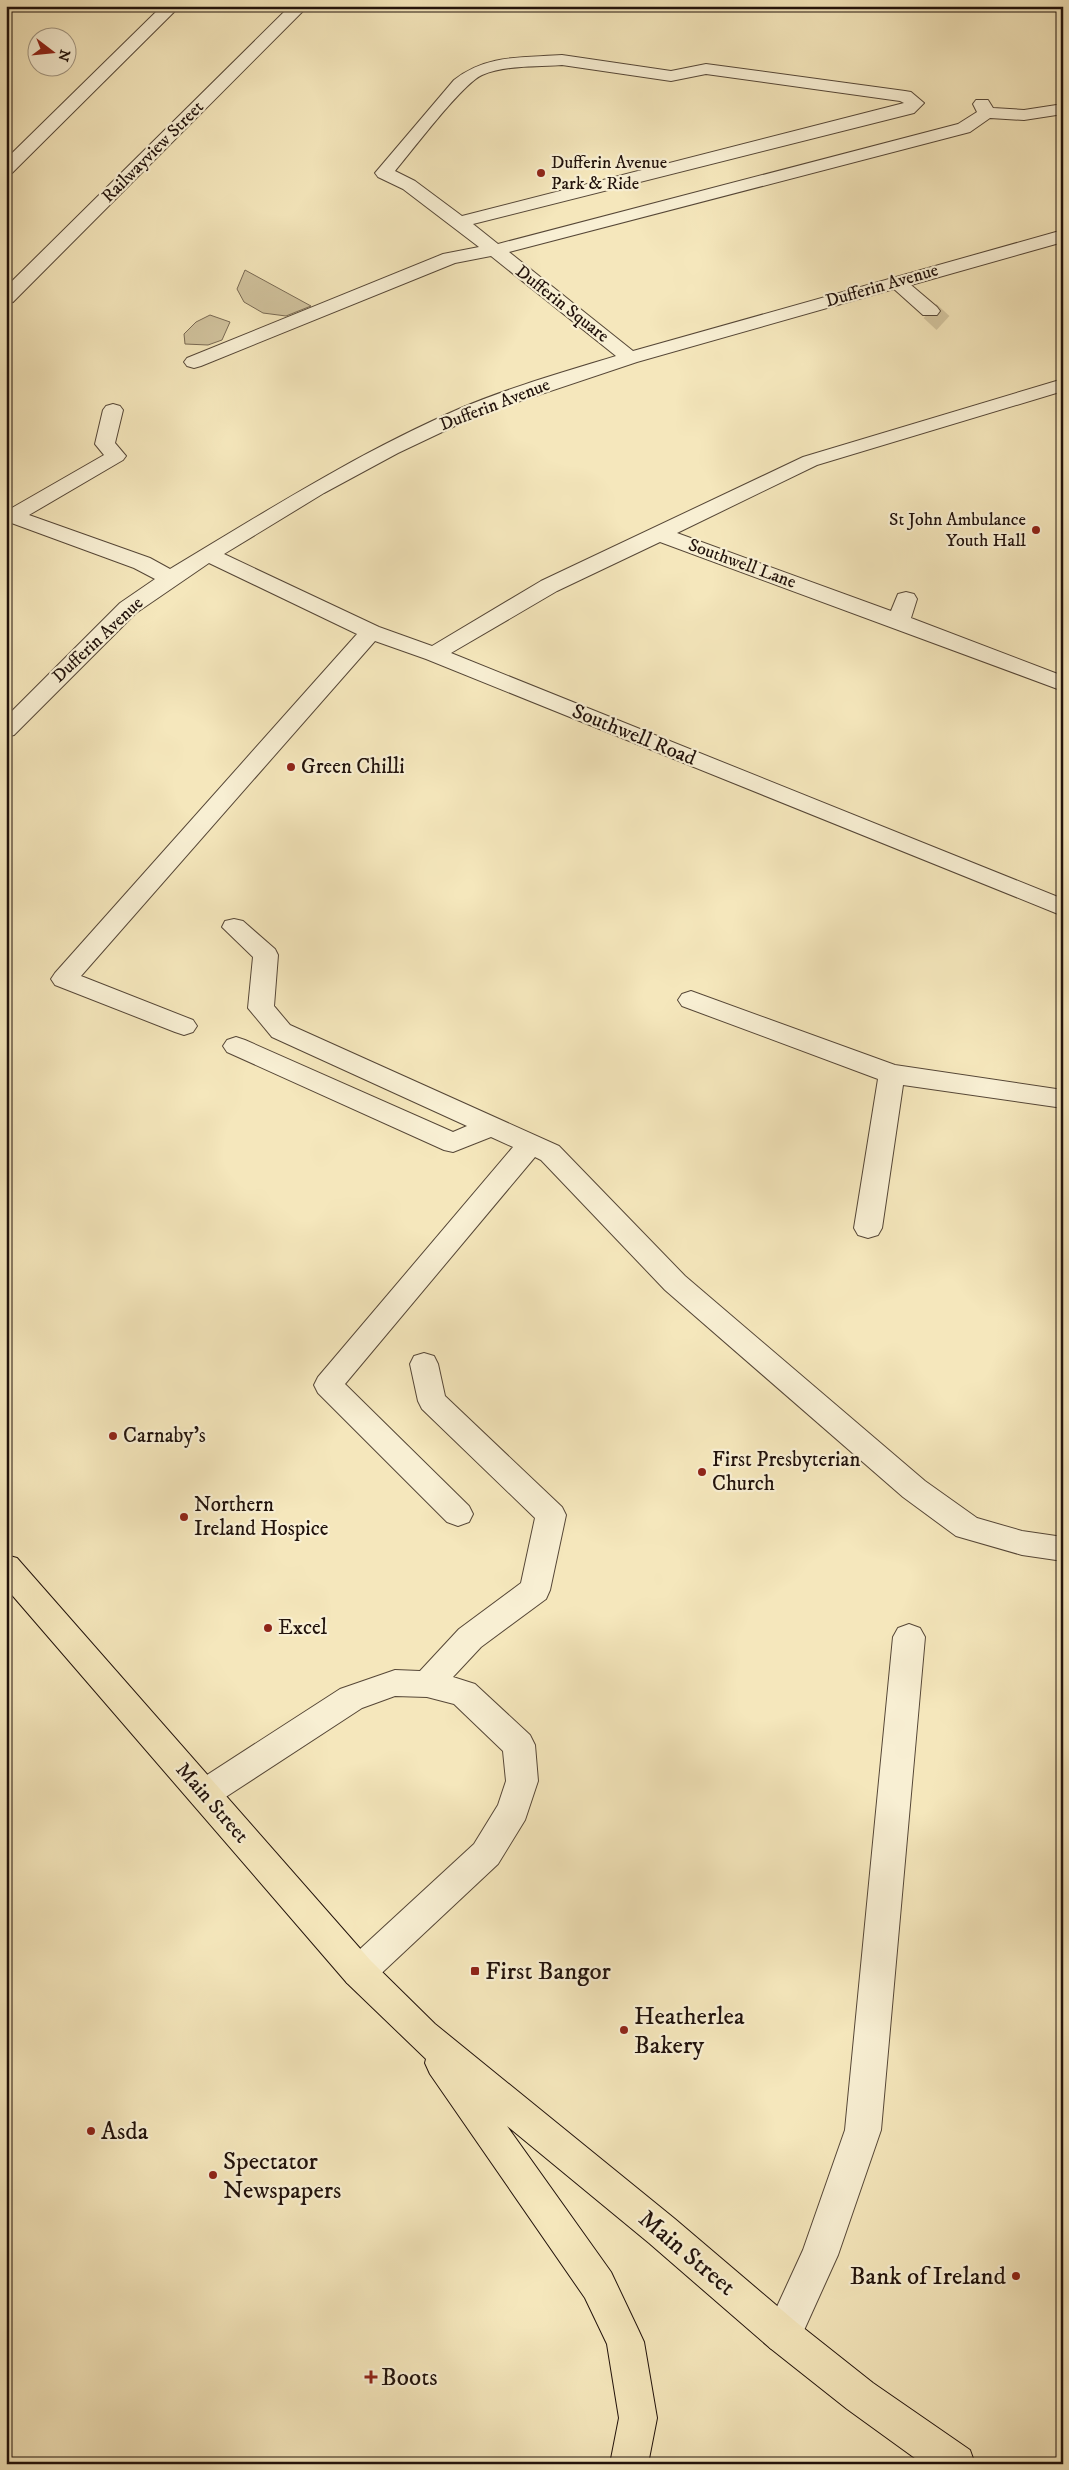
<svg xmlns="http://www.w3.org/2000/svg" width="1069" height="2470" viewBox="0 0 1069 2470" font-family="'IM FELL DW Pica',serif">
<rect width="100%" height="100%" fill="#f5e7bc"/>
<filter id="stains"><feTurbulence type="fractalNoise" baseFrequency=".004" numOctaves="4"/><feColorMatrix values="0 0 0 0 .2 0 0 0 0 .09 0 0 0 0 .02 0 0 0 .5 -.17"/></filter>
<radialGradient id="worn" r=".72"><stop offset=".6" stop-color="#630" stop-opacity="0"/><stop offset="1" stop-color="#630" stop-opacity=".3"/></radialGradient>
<!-- green -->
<path fill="#d1c39e" stroke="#796a54" d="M 245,270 L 311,306 L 286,316 L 263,313 L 244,302 L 237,289 Z
M 210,315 L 230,322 L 222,340 L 208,345 L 185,344 L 184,334 L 196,322 Z"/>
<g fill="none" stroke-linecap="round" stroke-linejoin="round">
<!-- minor-tunnel -->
<path stroke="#d5c7a1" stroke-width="19" stroke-dasharray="19 9" stroke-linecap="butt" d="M 930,311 L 943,323"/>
<defs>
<path id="minor" d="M 162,6 L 180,6 L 12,173 L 6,174 L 6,159 Z
M 290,6 L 308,6 L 13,302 L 6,304 L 6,287 Z
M 562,55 L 671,71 L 706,64 L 905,91 L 911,92 L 924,103 L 914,113 L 473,224 L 498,244 L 958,124 L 977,112 L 973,104 L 976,100 L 988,100 L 993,108 L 1024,110 L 1063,104 L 1063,114 L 1024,120 L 990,118 L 970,132 L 509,252 L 633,351 L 1063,230 L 1063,242 L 911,285 L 937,307 L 940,311 L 937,315 L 923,315 L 894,289 L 637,362 L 476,416 L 398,453 L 324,493 L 224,554 L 379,627 L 432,646 L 541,581 L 803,457 L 1063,379 L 1063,391 L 817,465 L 677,533 L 891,611 L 898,594 L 906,592 L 914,594 L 917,599 L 911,618 L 1063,676 L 1063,691 L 660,542 L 557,591 L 451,653 L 1063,899 L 1063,916 L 426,659 L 375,641 L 81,976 L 193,1020 L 197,1026 L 193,1032 L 184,1035 L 175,1032 L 55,985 L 51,979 L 55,973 L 357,634 L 209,563 L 136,613 L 14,735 L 6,737 L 6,717 L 120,603 L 155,579 L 134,568 L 6,521 L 6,508 L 10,509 L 104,455 L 95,444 L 103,410 L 106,406 L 113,404 L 120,406 L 123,410 L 115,443 L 126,456 L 123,460 L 29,515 L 150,558 L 170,569 C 265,512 359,452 461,408 C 511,387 564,372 616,356 L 491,256 L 455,263 L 201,366 L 194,368 L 187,366 L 184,362 L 187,358 L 443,254 L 479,247 L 403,189 L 378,177 L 375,173 L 454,80 C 487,54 522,58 562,55 ZM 562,65 L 671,81 L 706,74 L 900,101 L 904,103 L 462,216 L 415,181 L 395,171 C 412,151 462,84 482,75 C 506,65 536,67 562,65 Z
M 234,919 L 243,921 L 275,949 L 278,955 L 274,1006 L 290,1025 L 559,1146 L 685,1276 L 925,1481 L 977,1518 L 1022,1531 L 1063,1537 L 1063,1561 L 1022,1555 L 956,1536 L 903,1497 L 665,1290 L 541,1160 L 535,1157 L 345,1384 L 469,1506 L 473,1514 L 469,1522 L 458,1526 L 447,1522 L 318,1393 L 314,1385 L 318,1377 L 513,1147 L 491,1137 L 453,1152 L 444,1150 L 227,1052 L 223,1046 L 227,1040 L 236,1037 L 245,1040 L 453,1132 L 467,1126 L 272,1037 L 248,1008 L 253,957 L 222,927 L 225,921 Z
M 691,991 L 895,1065 L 1063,1090 L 1063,1108 L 903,1085 L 882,1228 L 878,1235 L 868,1238 L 858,1235 L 854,1228 L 878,1079 L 682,1006 L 678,1000 L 682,994 Z
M 424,1353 L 434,1356 L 438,1364 L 445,1396 L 562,1507 L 566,1515 L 550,1590 L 546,1599 L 481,1647 L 453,1677 L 475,1684 L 530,1735 L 535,1745 L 538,1781 L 525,1820 L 498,1864 L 371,1983 L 359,1987 L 347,1983 L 342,1972 L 347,1961 L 474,1844 L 498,1805 L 506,1781 L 503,1751 L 454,1704 L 427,1697 L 395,1696 L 362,1708 L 215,1804 L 204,1808 L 193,1804 L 188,1794 L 193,1784 L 340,1689 L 395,1670 L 420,1671 L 459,1629 L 521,1583 L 535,1518 L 422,1409 L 418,1401 L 410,1364 L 414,1356 Z
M 909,1624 L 920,1628 L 925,1637 L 881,2130 L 838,2255 L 796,2348 L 783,2354 L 770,2348 L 764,2335 L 803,2250 L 845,2130 L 893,1637 L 898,1628 Z"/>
<path id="major" d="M 6,1555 L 17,1558 L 371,1961 L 435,2024 L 675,2219 L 796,2322 L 873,2383 L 970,2450 L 975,2464 L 923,2464 L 847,2409 L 770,2348 L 649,2243 L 507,2126 L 611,2272 L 638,2329 L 644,2342 L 657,2418 L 648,2464 L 610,2464 L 619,2418 L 607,2344 L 585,2298 L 430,2074 L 425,2063 L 426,2059 L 347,1983 L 6,1588 Z"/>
</defs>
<!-- minor casing -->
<use href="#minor" stroke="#564737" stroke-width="2"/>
<!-- major casing -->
<use href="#major" stroke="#21120b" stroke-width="2"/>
<!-- minor -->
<use href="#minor" fill="#f8efd3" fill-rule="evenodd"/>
<!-- major -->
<use href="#major" fill="#f5e7bc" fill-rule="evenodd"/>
</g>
<!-- markers -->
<g fill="#8f2418" stroke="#f8efd3" stroke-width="2">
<circle cx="541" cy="173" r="5"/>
<circle cx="1036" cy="530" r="5"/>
<circle cx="291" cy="767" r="5"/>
<circle cx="113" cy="1436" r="5"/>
<circle cx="702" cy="1472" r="5"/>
<circle cx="184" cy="1517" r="5"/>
<circle cx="268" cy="1628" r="5"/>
<rect x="470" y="1966" width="10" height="10" rx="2.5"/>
<circle cx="624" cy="2030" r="5"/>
<circle cx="91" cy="2131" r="5"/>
<circle cx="213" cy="2175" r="5"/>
<circle cx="1016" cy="2276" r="5"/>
<path d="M368.5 2369.5h5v5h5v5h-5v5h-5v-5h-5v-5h5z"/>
</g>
<g text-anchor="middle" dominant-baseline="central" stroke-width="4.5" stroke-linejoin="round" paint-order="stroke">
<!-- far-street labels -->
<g font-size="18" fill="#21120b" stroke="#f8efd3">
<text transform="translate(153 152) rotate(-45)">Railwayview Street</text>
<text transform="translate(882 286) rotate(-16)">Dufferin Avenue</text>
<text transform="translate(562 304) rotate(38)">Dufferin Square</text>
<text transform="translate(495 405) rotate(-21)">Dufferin Avenue</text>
<text transform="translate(742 564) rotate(20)">Southwell Lane</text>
<text transform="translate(98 640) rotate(-43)">Dufferin Avenue</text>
</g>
<!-- far-poi labels -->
<g font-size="18" fill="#21120b" stroke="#f8efd3" text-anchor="start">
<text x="551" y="163">Dufferin Avenue<tspan x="551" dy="21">Park &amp; Ride</tspan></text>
<text x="1026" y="520" text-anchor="end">St John Ambulance<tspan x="1026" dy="21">Youth Hall</tspan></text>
</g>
<!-- street labels -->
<g font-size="21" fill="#21120b" stroke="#f8efd3">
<text transform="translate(634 735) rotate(22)">Southwell Road</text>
<text transform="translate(212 1803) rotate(49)">Main Street</text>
</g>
<!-- poi labels -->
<g font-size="21" fill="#21120b" stroke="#f8efd3" text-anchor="start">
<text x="301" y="767">Green Chilli</text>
<text x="123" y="1436">Carnaby's</text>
<text x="712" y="1460">First Presbyterian<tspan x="712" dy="24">Church</tspan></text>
<text x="194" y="1505">Northern<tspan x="194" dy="24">Ireland Hospice</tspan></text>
<text x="278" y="1628">Excel</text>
</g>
<!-- near-poi labels -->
<g font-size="25" fill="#21120b" stroke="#f8efd3" text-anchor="start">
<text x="485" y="1971">First Bangor</text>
<text x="634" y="2016">Heatherlea<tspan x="634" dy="29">Bakery</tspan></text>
<text x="101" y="2131">Asda</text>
<text x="223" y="2161">Spectator<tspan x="223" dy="29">Newspapers</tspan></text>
<text x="1006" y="2276" text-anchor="end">Bank of Ireland</text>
<text x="381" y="2377">Boots</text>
</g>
<!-- near-street labels -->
<g font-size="25" fill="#21120b" stroke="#f8efd3">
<text transform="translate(687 2253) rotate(40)">Main Street</text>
</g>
</g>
<!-- margin -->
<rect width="1069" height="2470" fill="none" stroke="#f5e7bc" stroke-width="25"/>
<rect x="8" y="8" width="1054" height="2455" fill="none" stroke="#21120b" stroke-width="2.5"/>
<rect x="12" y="12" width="1044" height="2445" fill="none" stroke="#21120b"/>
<!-- north arrow -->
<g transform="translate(52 52) rotate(106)"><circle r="24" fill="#f8efd3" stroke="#a29783"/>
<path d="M0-4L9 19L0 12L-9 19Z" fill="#8f2418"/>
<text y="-8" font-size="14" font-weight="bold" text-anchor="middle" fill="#21120b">N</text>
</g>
<rect width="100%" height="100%" filter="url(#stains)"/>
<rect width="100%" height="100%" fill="url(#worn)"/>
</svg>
